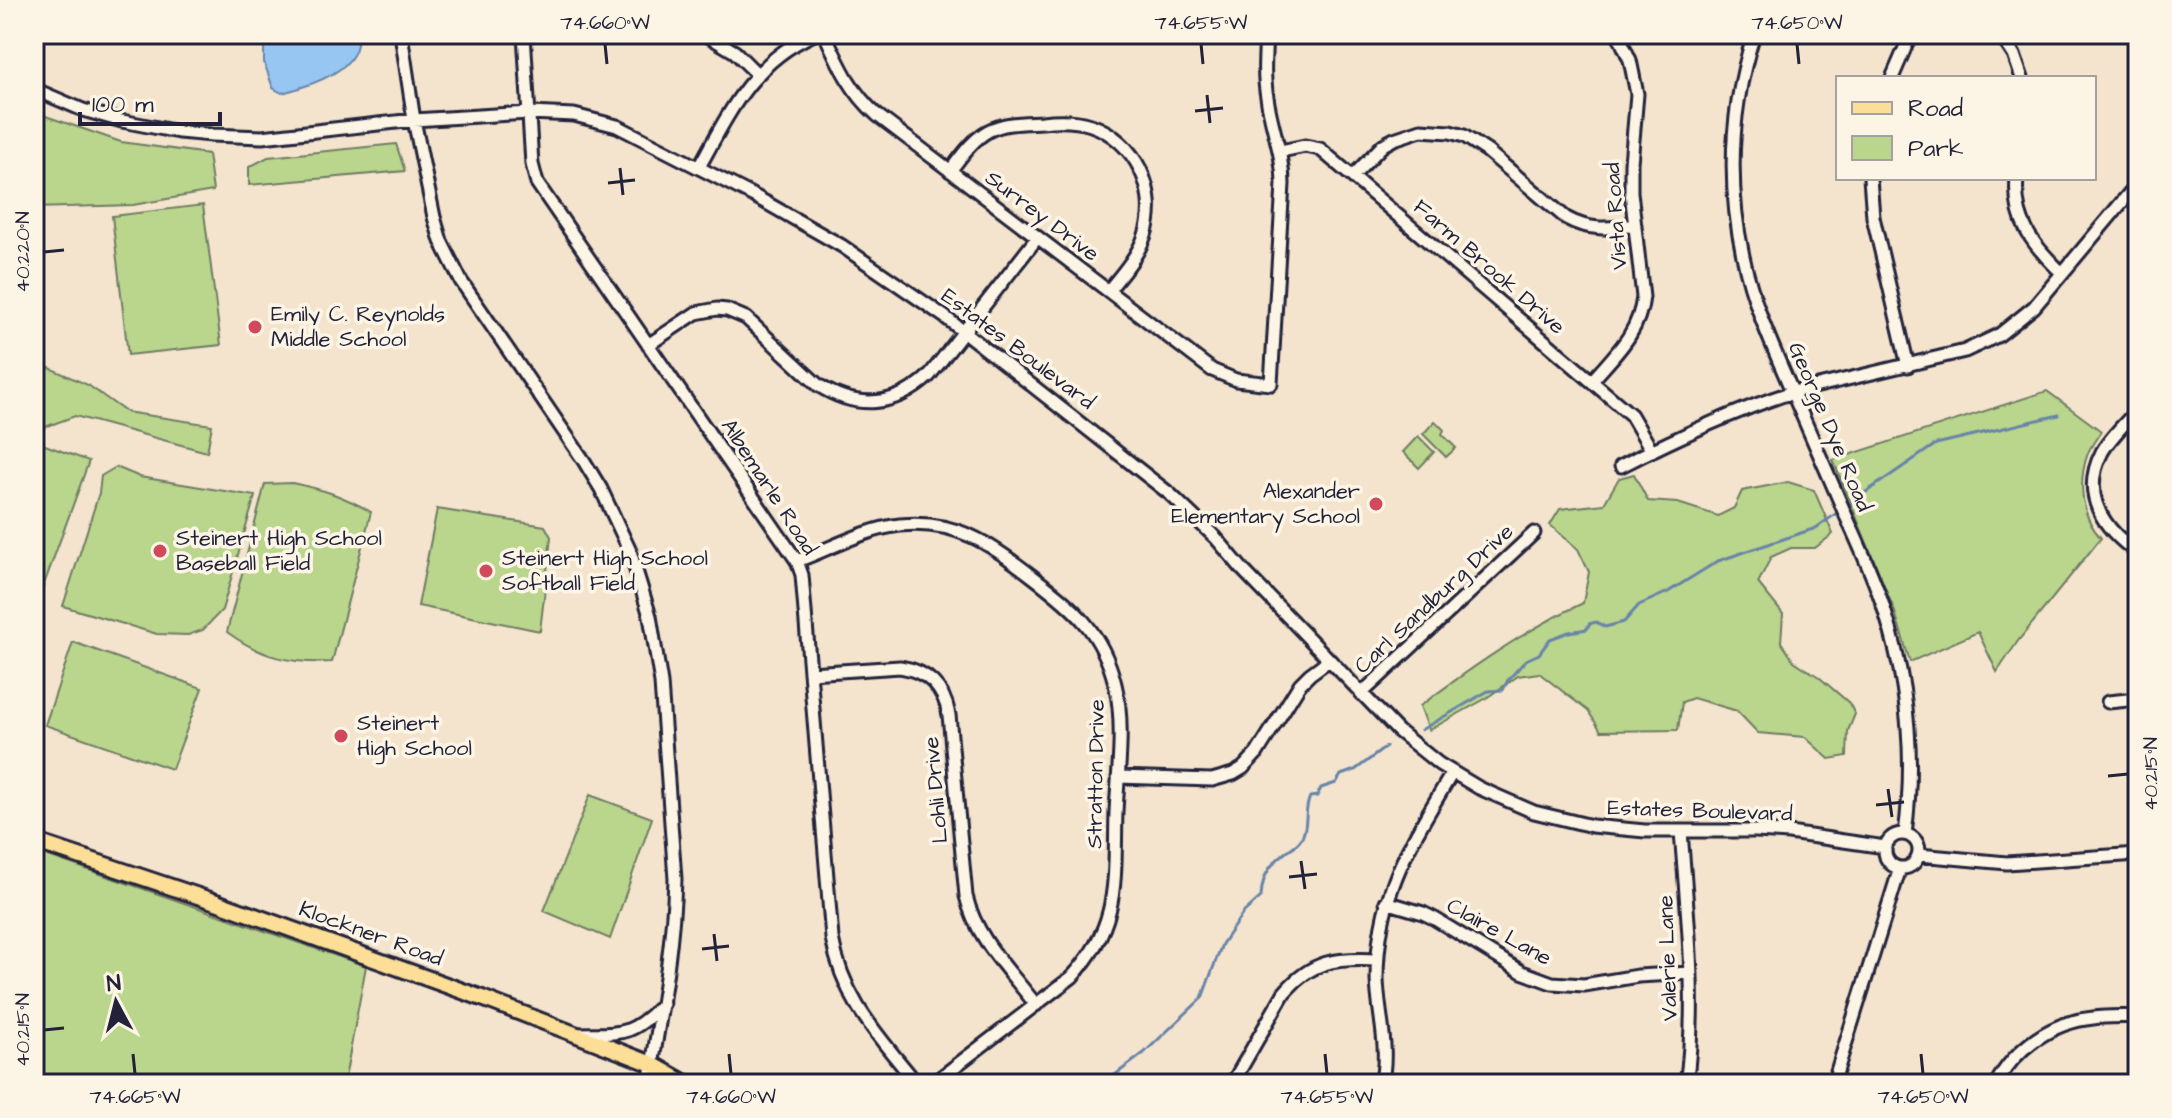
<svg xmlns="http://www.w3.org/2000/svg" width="2172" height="1118" viewBox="0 0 2172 1118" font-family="'Architects Daughter',sans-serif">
<rect width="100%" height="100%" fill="#f4e4cd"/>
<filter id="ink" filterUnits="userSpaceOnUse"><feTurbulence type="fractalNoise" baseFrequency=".0125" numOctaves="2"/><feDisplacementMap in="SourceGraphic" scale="16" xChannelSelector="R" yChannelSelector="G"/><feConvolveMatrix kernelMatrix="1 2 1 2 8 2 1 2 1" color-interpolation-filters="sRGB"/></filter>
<g filter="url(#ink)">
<!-- green -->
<path fill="#bad58c" stroke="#6e7c64" stroke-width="2" d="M 34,112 L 121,142 L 208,154 L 213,191 L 133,205 L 34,208 Z
M 396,144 L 405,171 L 249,185 L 249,167 L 268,157 Z
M 203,205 L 221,345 L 128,355 L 112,216 Z
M 34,361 L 88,385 L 126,412 L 212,425 L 207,452 L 75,416 L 34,431 Z
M 2047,391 L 2101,431 C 2097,438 2091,445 2088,453 C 2078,480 2080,516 2101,538 L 2018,641 L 1997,672 L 1978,632 L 1910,662 L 1895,612 L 1833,460 Z
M 1435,421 L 1444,430 L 1442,434 L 1456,448 L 1446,457 L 1423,434 Z
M 1418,436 L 1434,452 L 1419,468 L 1403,452 Z
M 34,441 L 89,461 L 34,612 Z
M 116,467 L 140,477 L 255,496 L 222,610 L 203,630 L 188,635 L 157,634 L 63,606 L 99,493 L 101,476 Z
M 1634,474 L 1648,501 L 1678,503 L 1718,516 L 1734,508 L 1742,491 L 1788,482 L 1814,490 L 1833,534 L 1815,548 L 1791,548 L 1771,557 L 1758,583 L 1783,614 L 1781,642 L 1794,661 L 1819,677 L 1849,703 L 1855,714 L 1848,731 L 1847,756 L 1829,759 L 1805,737 L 1758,733 L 1737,711 L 1693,698 L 1682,702 L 1678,730 L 1601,731 L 1588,711 L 1539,673 L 1518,676 L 1485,699 L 1429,730 L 1420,706 C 1471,668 1525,630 1583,603 L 1589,572 L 1578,549 L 1550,525 L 1560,509 L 1604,504 L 1619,478 Z
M 292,483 C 322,489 344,496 371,512 L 332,662 C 290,664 261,657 227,632 L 265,484 Z
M 437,509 L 545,526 L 551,537 L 540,631 L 418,606 Z
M 73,642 L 202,688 L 172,769 L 45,725 Z
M 590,795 L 652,818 L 610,939 L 544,911 Z
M 34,851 L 366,966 L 344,1084 L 34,1084 Z"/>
<!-- water -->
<path fill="#97c6f2" stroke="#6884a9" stroke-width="2" d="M 274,34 L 357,34 C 363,70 309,86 282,93 L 273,88 L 264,62 L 264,45 Z"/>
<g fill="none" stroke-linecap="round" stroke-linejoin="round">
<!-- stream -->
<path stroke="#6884a9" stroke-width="3" d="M 1850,503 L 1936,444 L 2059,415
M 1421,730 L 1488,691 L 1503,690 L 1508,680 L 1526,660 L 1539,654 L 1550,639 L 1569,632 L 1587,629 L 1589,624 L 1596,622 L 1605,627 L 1624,622 L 1639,605 L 1668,592 L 1718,561 L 1816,528 L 1837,513
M 1103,1084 L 1144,1053 L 1202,998 L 1222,944 L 1243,913 L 1261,897 C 1262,874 1271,863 1290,849 C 1295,846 1301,842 1303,835 C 1308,823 1304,809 1310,797 L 1317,796 L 1321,788 L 1336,783 L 1341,775 L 1355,770 L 1386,747"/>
<defs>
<path id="minor" d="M 401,34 L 414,120 L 434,217 L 441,241 L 461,281 L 584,461 L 601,489 L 630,551 L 650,616 L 661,683 L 675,879 C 673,948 660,1016 649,1084
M 524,34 L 532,164 L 537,183 L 797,561 L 802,575 L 832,938 C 843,1001 879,1036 917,1084
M 705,34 L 735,52 L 757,74
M 825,34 C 839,65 851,92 877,115 L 1212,370 L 1236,380 L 1271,384 L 1283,184 C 1283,153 1271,127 1267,97 C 1263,76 1265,55 1266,34
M 1754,34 C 1731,106 1727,182 1743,256 C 1752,300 1770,341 1788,382 C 1807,427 1827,471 1846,516 C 1860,547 1875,579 1885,612 C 1908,684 1915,759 1905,834
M 2000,34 L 2014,55 L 2022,78
M 1892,78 L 1911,34
M 34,89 L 83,110 L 122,121 L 179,132 L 212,135 L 262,137 L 414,120 L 529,113 L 574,115 L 617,126 L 756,197 L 842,246 L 945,317 L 1170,494 L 1216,538 L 1243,570 L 1398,731 L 1439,764 L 1479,788 L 1534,812 L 1592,826 L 1645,831 L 1756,831 L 1789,833 L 1885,847
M 1281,151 L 1305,146 L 1320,149 L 1631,415 L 1652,451
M 699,167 C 730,111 752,62 814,34
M 950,171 C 961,157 972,140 988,131 C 1005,122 1024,123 1042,122 C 1059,120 1075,120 1091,125 C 1135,140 1160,191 1145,235 C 1138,256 1122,274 1108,291
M 1353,176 L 1383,145 L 1394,139 L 1421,130 L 1450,132 L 1464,136 L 1487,151 L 1566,218 C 1589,231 1609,229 1635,225
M 1870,178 L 1873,217 L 1908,366
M 2017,178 C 2013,222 2033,245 2062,273
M 648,345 L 696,313 L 717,309 L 727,310 L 746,318 L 818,385 C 857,410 895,407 929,376 L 1037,238
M 1592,381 C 1615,354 1639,334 1643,297 L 1631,192 L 1631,163 L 1637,94 L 1630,60 L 1618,34
M 2138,409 C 2126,423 2111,436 2102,452 C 2080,495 2103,529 2138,553
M 1621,466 C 1676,438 1734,411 1793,392 L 1965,351 L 1999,335 L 2034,307 L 2138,183
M 797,561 C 830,549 865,529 900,525 C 955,519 991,544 1032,576 C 1074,608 1102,631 1115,684 C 1125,723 1118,772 1116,812 C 1114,879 1121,924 1072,977 L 932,1084
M 810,673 L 900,667 C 927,671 944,687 949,715 L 966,896 C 976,939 1010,971 1036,1005
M 1361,694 L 1534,533
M 2108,702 L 2138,699
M 1118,777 L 1212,780 L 1233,774 L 1243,768 L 1257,753 L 1300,684 L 1310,674 L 1329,660
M 1681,831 C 1687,912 1698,1004 1686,1084
M1885 851a17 17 0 1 1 34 0a17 17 0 1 1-34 0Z
M 1919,855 L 2007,863 L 2138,854
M 1386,902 L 1423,913 L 1435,919 L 1522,972 L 1552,983 L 1584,985 L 1638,976 L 1690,973
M 578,1034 C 623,1033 630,1037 663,1004
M 1232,1084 L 1284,993 C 1312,960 1336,958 1377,960
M 1381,1084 C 1390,1048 1378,1015 1377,979 C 1377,893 1410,844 1452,773
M 1833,1084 L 1900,868
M 1996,1084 C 2015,1048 2052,1022 2093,1018 C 2108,1016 2123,1017 2138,1016
M 2138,1084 L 2138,1083"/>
<path id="major" d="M 34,841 L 216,902 L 482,998 L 652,1064 L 687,1084"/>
</defs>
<!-- minor casing -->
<use href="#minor" stroke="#22223b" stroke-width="17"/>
<!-- major casing -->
<use href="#major" stroke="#22223b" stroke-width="20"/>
<!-- minor -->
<use href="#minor" stroke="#fcf5e5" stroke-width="11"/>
<!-- major -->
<use href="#major" stroke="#fcde96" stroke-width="14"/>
</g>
</g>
<!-- ticks -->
<path fill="none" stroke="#22223b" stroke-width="3" d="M 605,44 L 607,64M 1201,44 L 1203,64M 1797,44 L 1799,64M 1207,95 L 1210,123M 1195,111 L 1223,108M 620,168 L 623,195M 608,183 L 635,180M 44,252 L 64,250M 2108,776 L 2128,774M 1888,789 L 1892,817M 1876,805 L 1904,802M 1301,861 L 1305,889M 1289,877 L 1317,874M 714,934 L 717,961M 702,949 L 729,946M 44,1030 L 64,1028M 133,1054 L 135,1074M 729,1054 L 731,1074M 1325,1054 L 1327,1074M 1921,1054 L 1923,1074"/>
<!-- markers -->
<g fill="#d1495b" stroke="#fcf5e5" stroke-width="3">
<circle cx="255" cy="327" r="8"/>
<circle cx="1376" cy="504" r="8"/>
<circle cx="160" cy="551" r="8"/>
<circle cx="486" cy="571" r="8"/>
<circle cx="341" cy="736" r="8"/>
</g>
<g text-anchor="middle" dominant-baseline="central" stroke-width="7" stroke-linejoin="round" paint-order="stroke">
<!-- street labels -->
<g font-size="22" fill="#22223b" stroke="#fcf5e5">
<text transform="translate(1042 216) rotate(37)">Surrey Drive</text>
<text transform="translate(1616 216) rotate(-94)">Vista Road</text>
<text transform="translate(1489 267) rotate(41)">Farm Brook Drive</text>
<text transform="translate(1018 349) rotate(37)">Estates Boulevard</text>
<text transform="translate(1830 427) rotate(67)">George Dye Road</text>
<text transform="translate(769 487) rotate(57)">Albemarle Road</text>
<text transform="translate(1434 599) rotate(-43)">Carl Sandburg Drive</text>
<text transform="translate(1096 774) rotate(-89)">Stratton Drive</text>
<text transform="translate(936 790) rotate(-95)">Lohli Drive</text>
<text transform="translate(1700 811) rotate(2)">Estates Boulevard</text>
<text transform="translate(1499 932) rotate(29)">Claire Lane</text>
<text transform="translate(371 934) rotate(20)">Klockner Road</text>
<text transform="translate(1668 958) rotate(-92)">Valerie Lane</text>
</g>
<!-- poi labels -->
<g font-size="22" fill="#22223b" stroke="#fcf5e5" text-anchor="start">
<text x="271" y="314">Emily C. Reynolds<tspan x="271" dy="25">Middle School</tspan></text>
<text x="1360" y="491" text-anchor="end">Alexander<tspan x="1360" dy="25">Elementary School</tspan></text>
<text x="176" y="538">Steinert High School<tspan x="176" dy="25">Baseball Field</tspan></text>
<text x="502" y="558">Steinert High School<tspan x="502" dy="25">Softball Field</tspan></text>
<text x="357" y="723">Steinert<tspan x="357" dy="25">High School</tspan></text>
</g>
</g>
<!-- margin -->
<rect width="2172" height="1118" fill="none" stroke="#fcf5e5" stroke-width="88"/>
<!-- legend -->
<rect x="1836" y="76" width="260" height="104" fill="#fcf5e5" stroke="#a5a1a1" stroke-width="2"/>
<rect x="1852" y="102" width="40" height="12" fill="#fcde96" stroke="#a5a1a1" stroke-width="2"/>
<text x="1908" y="116" font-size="24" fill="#22223b">Road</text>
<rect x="1852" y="136" width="40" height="24" fill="#bad58c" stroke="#a5a1a1" stroke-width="2"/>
<text x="1908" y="156" font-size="24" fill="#22223b">Park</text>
<!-- north arrow -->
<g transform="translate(116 1002) rotate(353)" stroke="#fcf5e5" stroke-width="6" paint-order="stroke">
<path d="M0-6L14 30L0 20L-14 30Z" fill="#22223b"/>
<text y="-12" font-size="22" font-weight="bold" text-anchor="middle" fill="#22223b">N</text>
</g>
<!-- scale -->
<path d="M80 112v12h140v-12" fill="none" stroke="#22223b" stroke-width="4"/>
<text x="92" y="112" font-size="24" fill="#22223b" stroke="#fcf5e5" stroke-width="6" paint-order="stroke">100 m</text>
<rect x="44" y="44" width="2084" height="1030" fill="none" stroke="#22223b" stroke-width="3"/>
<g font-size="20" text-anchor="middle" fill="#22223b">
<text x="605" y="29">74.660°W</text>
<text x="1201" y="29">74.655°W</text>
<text x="1797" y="29">74.650°W</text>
<text transform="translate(22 252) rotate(-90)" y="7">40.220°N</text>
<text transform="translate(2150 774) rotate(-90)" y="7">40.215°N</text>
<text transform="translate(22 1030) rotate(-90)" y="7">40.215°N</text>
<text x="135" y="1103">74.665°W</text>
<text x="731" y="1103">74.660°W</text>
<text x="1327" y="1103">74.655°W</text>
<text x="1923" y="1103">74.650°W</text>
</g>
</svg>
